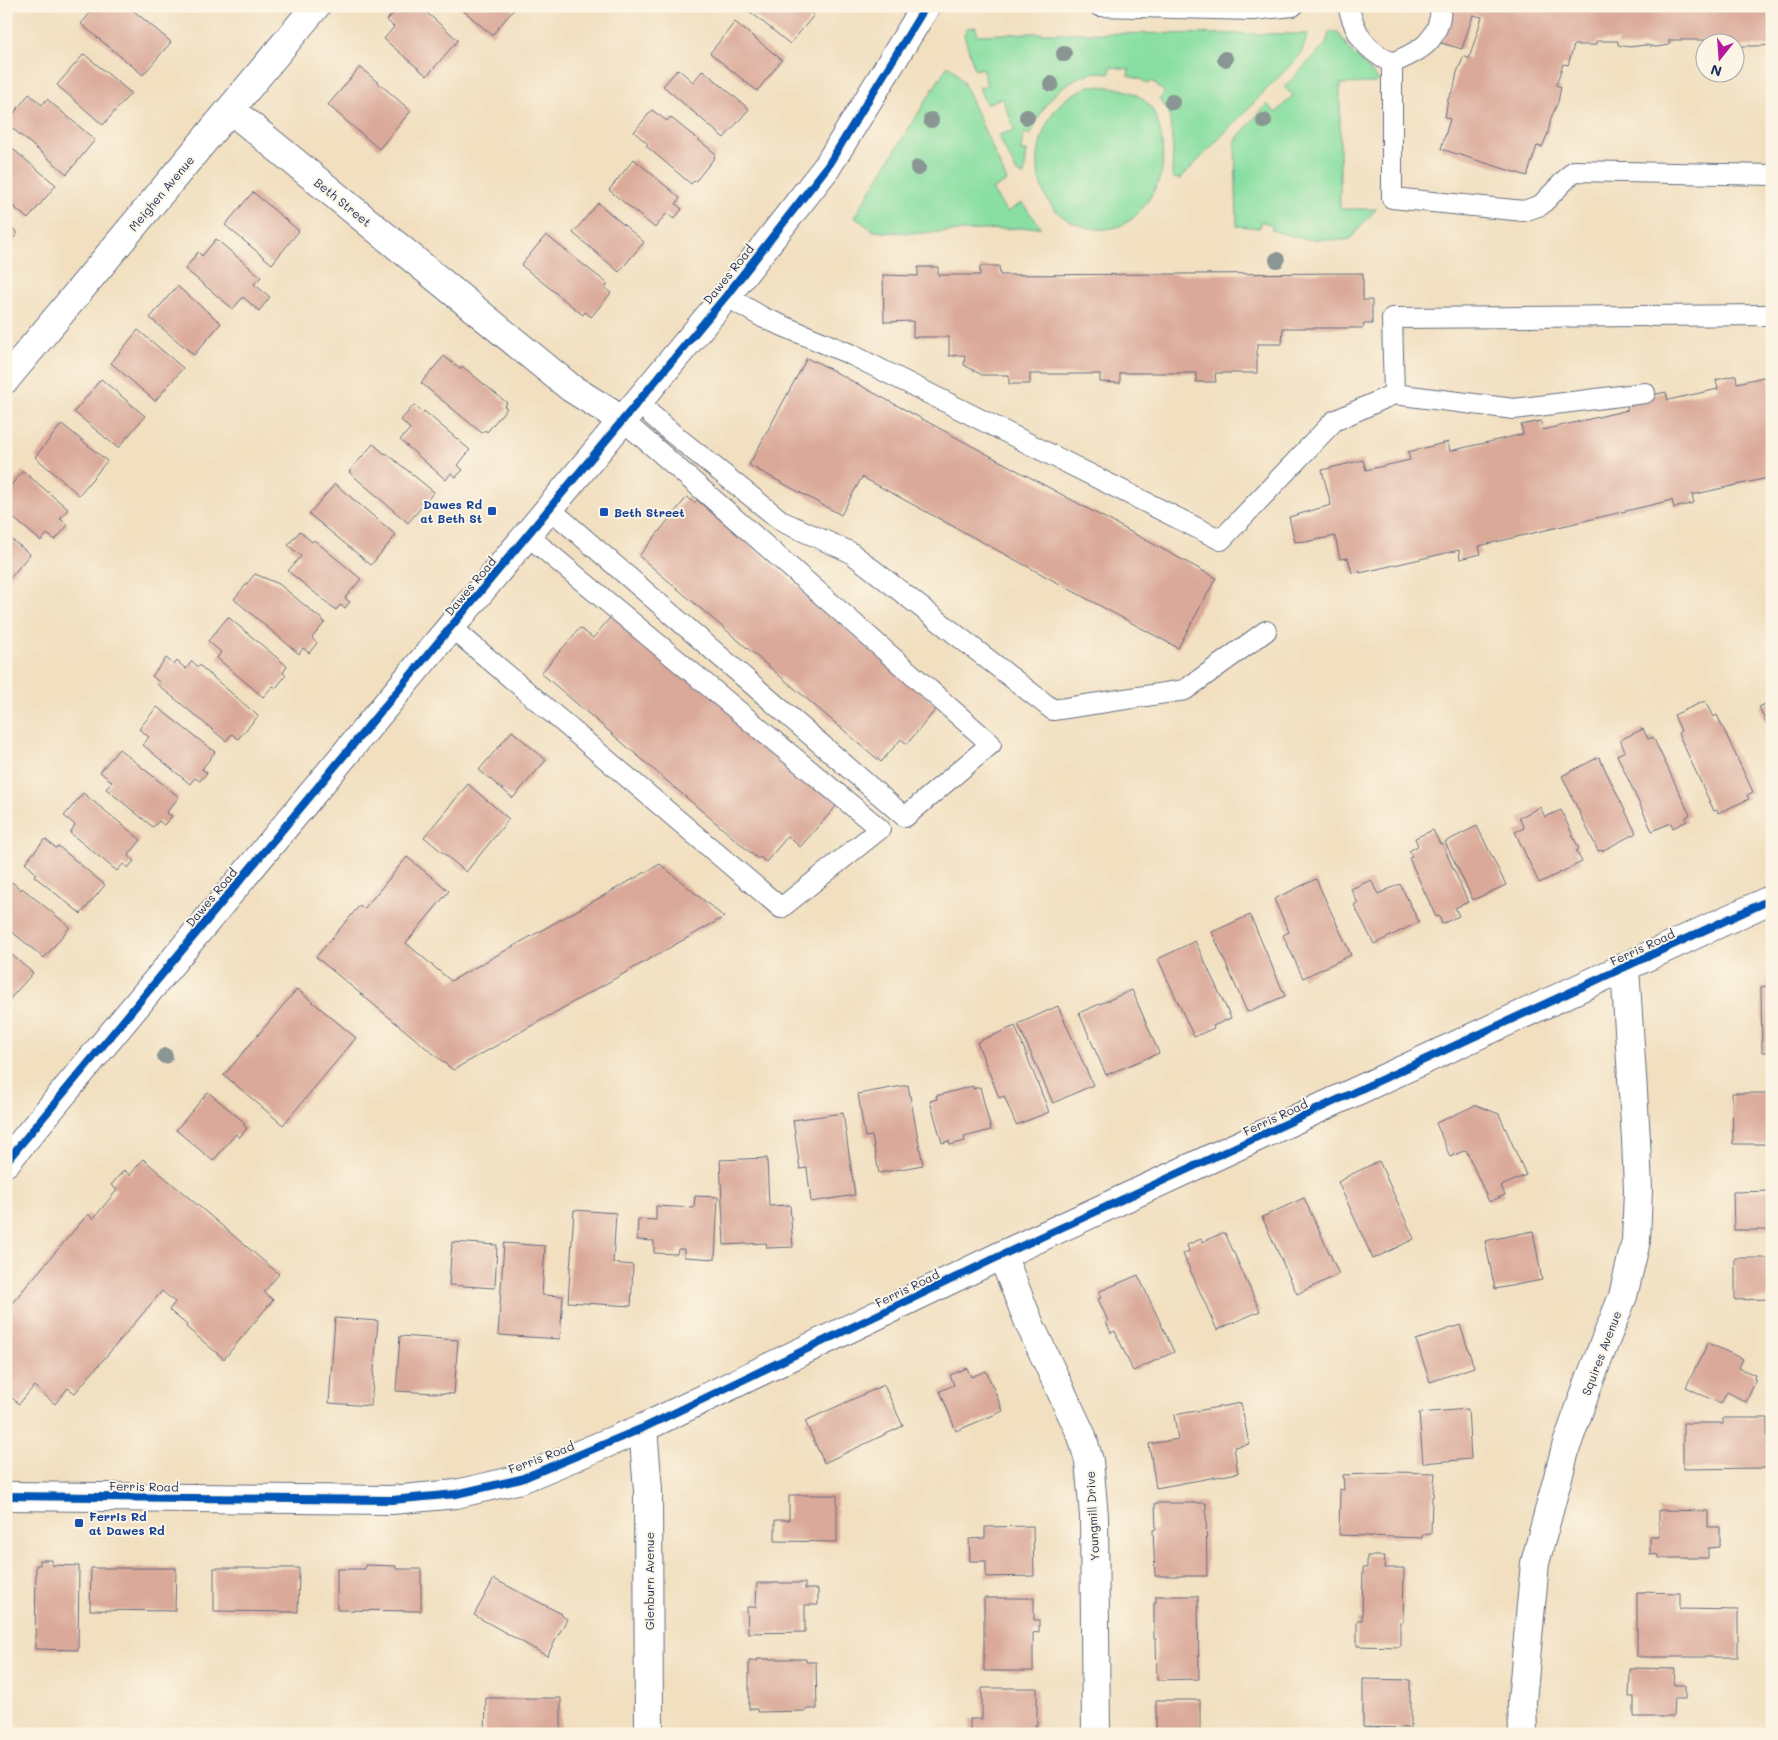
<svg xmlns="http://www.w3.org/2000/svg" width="1778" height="1740" viewBox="0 0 1778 1740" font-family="Mali,sans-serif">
<rect width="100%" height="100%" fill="#fcf5e5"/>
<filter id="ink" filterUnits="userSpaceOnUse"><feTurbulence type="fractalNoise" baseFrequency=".02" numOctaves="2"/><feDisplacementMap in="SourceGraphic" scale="10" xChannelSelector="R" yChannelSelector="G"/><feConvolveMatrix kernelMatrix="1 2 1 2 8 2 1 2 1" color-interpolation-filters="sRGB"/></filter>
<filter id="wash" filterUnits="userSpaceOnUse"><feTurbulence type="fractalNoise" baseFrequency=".0096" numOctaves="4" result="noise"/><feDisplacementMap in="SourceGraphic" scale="20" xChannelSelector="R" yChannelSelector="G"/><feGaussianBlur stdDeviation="1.12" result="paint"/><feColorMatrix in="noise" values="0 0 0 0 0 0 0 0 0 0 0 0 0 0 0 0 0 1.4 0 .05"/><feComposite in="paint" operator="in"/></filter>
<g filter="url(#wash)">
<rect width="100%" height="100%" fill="#f1dfbf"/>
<!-- green -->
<path fill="#89dfa2" stroke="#528780" d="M 976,27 L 977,35 L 1030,33 L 1308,34 L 1301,54 L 1180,179 L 1174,178 L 1172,174 L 1173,149 L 1169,112 L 1159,99 L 1165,93 L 1152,81 L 1148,84 L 1140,79 L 1128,76 L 1129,69 L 1111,67 L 1110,73 C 1084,68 1059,86 1045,106 C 1039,115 1035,125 1031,135 L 1024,133 L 1021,151 L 1027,151 L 1024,176 L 1017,173 L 998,135 L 1015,130 L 1002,98 L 986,104 L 979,88 L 987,85 L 982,68 L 975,70 L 964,35 L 967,28 Z
M 1329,32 L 1338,32 L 1348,48 L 1379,80 L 1376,83 L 1340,84 L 1340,209 L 1376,209 L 1350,239 L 1344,240 L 1303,239 L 1271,230 L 1273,226 L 1261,221 L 1259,228 L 1237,226 L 1235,144 L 1238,137 L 1267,104 L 1276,113 L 1293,95 L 1284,87 L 1326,44 Z
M 948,65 L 956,72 L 963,82 L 1007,181 L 992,190 L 1007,212 L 1022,203 L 1041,227 L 920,233 L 884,232 L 874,231 L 854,217 Z
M 1089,86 C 1108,86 1135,88 1149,105 C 1157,115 1161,130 1162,144 C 1163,155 1164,166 1160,177 C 1154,194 1140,216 1124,224 C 1105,234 1079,228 1062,216 C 1029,191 1033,141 1055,110 C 1063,99 1077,92 1089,86 Z"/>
<g id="blocks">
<!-- building -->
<path fill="#daa999" d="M 96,6 L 128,6 L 171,42 L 143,75 L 81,24 Z
M 412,6 L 419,6 L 458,40 L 427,76 L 384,39 L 394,27 L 387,20 L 399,7 L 406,13 Z
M 458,6 L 517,6 L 492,35 Z
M 743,6 L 804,6 L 814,15 L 790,44 Z
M 1453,6 L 1772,6 L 1772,45 L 1757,46 L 1736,46 L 1736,42 L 1708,42 L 1708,40 L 1669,40 L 1669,45 L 1656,47 L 1645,45 L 1630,47 L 1618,45 L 1618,41 L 1596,41 L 1596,45 L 1574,45 L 1568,65 L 1563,64 L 1556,85 L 1561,87 L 1558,102 L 1551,118 L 1548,133 L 1542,147 L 1537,146 L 1527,176 L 1441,149 L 1450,119 L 1445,117 L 1448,99 L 1454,88 L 1457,72 L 1464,56 L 1469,59 L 1482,17 L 1473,15 L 1462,49 L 1441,43 Z
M 735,22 L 782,60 L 757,91 L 710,53 Z
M 84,54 L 131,93 L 103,125 L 57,85 Z
M 360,67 L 411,111 L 379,149 L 328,105 Z
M 678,69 L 693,82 L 703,70 L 749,109 L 724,138 L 663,86 Z
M 29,94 L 42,105 L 47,99 L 95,140 L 67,174 L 6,123 L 6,106 L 14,113 Z
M 652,110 L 667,121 L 670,117 L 716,154 L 714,156 L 715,157 L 695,182 L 694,181 L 691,184 L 646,146 L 648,144 L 634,132 Z
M 8,145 L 56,185 L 28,219 L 6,200 L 6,147 Z
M 634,159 L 680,198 L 676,204 L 682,209 L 674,219 L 667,213 L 655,228 L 609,190 Z
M 253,192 L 299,231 L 272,264 L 225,225 Z
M 598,203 L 644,242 L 619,272 L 573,233 Z
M 6,223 L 18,233 L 6,246 Z
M 546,235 L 608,284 L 605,288 L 611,293 L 591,317 L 585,312 L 583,315 L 521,265 Z
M 216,239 L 261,277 L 254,284 L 270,297 L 259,311 L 243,297 L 233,309 L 185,269 L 198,252 L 202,256 Z
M 980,266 L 999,266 L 1000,275 L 1363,273 L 1363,300 L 1372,300 L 1372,324 L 1364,324 L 1363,328 L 1283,328 L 1282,344 L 1257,344 L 1257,373 L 1215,373 L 1216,382 L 1196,382 L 1196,373 L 1120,373 L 1120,383 L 1100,382 L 1100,374 L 1030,374 L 1030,384 L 1009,384 L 1009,375 L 982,375 L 964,365 L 965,355 L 949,356 L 949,337 L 913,337 L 913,321 L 884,322 L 883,275 L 918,276 L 918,267 L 938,267 L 938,275 L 980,275 Z
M 177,286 L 221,323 L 194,355 L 150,318 Z
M 138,330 L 183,368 L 155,401 L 111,363 Z
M 444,356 L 460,369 L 462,366 L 507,403 L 504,406 L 507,408 L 487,432 L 485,430 L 482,433 L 421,383 Z
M 807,358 L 814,362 L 815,361 L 1216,578 L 1178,648 L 862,477 L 841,515 L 749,465 Z
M 1736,375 L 1737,383 L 1768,376 L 1772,392 L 1772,477 L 1692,495 L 1694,503 L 1674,508 L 1672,500 L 1479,546 L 1481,554 L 1460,559 L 1459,550 L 1360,573 L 1360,571 L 1352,573 L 1348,558 L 1340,559 L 1335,536 L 1305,542 L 1304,541 L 1295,542 L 1289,517 L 1331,505 L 1322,470 L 1363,460 L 1366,470 L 1410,460 L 1408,452 L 1448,442 L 1450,451 L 1523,434 L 1521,425 L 1541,421 L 1543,430 L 1628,410 L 1626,401 L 1666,392 L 1668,400 L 1718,389 L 1716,380 Z
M 101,379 L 145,416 L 118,448 L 74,412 Z
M 414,405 L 423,413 L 424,411 L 470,450 L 458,465 L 463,470 L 456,477 L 451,473 L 446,480 L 400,440 L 410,429 L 401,420 Z
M 62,424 L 107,461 L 79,495 L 35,457 Z
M 373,444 L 385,454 L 386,453 L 434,492 L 408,523 L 349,472 Z
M 23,471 L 68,509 L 60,519 L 68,525 L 55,540 L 47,534 L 41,541 L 6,512 L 6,491 Z
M 335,484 L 396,535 L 371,565 L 309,514 Z
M 687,497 L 694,503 L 697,500 L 938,707 L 907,744 L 901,739 L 881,762 L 639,556 Z
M 300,531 L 312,542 L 314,540 L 361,579 L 345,598 L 350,602 L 345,608 L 340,605 L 336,610 L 288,571 L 301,556 L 288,545 Z
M 6,535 L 30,554 L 6,583 Z
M 255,574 L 279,584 L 325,622 L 312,638 L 317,643 L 309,653 L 303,648 L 299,654 L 234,599 Z
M 614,613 L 839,803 L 800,847 L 788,836 L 766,862 L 760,857 L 758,859 L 541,673 L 580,628 L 593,638 Z
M 228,617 L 287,666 L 283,673 L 286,675 L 276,688 L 273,686 L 263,697 L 217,658 L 221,652 L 208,641 Z
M 166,658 L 174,665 L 177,661 L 186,669 L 192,661 L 198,667 L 199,665 L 258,716 L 238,739 L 232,734 L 226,741 L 157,684 L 159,682 L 152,676 Z
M 1705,701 L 1713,717 L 1717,715 L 1753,792 L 1747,795 L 1749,799 L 1718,813 L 1717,810 L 1714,811 L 1678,733 L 1681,731 L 1674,715 Z
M 1772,701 L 1772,734 L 1759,707 Z
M 157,707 L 215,752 L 202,769 L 207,773 L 200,781 L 195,778 L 190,784 L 143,745 L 149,737 L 139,729 Z
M 1643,729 L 1648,739 L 1653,737 L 1690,815 L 1686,817 L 1687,821 L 1673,828 L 1671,823 L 1652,831 L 1617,755 L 1625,751 L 1620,740 Z
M 512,731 L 546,760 L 513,798 L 479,770 Z
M 119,749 L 179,797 L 166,813 L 172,816 L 164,825 L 159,821 L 153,827 L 106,789 L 112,782 L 100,772 Z
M 1599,757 L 1636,833 L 1602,851 L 1601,850 L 1598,851 L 1562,776 Z
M 468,784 L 509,819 L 466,872 L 424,837 Z
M 83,793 L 141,840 L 128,856 L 134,861 L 128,868 L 123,864 L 117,871 L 70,833 L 75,825 L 64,816 Z
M 1540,807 L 1545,817 L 1561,810 L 1579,849 L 1576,851 L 1582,862 L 1539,883 L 1515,832 L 1524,828 L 1519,818 Z
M 1477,826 L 1506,885 L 1473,900 L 1445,842 Z
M 1433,830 L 1440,844 L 1442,843 L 1468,902 L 1455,908 L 1459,916 L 1442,924 L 1439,916 L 1436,917 L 1409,858 L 1412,857 L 1409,851 L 1418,846 L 1415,838 Z
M 45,839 L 56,848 L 58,846 L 105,885 L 81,914 L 34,876 L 36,873 L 25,863 Z
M 407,857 L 449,891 L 406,943 L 451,981 L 660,864 L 724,917 L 453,1070 L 316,957 L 360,905 L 364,909 Z
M 1316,879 L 1351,955 L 1303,978 L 1283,935 L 1289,932 L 1274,899 Z
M 1371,880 L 1378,894 L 1400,884 L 1419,922 L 1374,944 L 1354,905 L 1358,903 L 1351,889 Z
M 12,882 L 21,890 L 22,888 L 70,927 L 44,958 L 6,927 L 6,889 Z
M 1250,915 L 1285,996 L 1247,1012 L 1212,932 Z
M 1195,941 L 1231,1018 L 1213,1026 L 1214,1028 L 1194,1037 L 1158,959 Z
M 6,950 L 33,973 L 8,1001 L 6,999 Z
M 1767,978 L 1772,978 L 1772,1052 L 1762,1052 L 1761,987 L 1767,986 Z
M 297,989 L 356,1038 L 283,1125 L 224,1075 Z
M 1132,990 L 1159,1053 L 1106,1075 L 1079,1013 Z
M 1058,1006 L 1093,1085 L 1053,1103 L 1018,1024 Z
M 1015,1026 L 1049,1112 L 1016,1125 L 1004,1096 L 999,1098 L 998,1095 L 977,1042 Z
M 908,1085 L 923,1165 L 879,1173 L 872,1136 L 865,1137 L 858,1094 Z
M 973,1086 L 973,1089 L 980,1087 L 991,1130 L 964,1137 L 965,1141 L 950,1145 L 949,1141 L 942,1143 L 930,1101 L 937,1099 L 936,1096 Z
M 208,1092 L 245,1123 L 243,1125 L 247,1128 L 239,1138 L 236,1134 L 213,1161 L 176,1130 Z
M 1732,1093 L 1772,1093 L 1772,1144 L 1733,1144 Z
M 1476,1105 L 1499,1114 L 1526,1175 L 1501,1186 L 1505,1195 L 1489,1202 L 1466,1150 L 1450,1157 L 1436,1123 Z
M 843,1113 L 855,1195 L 811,1202 L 807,1168 L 800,1169 L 793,1120 Z
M 767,1158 L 769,1206 L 790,1205 L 793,1247 L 767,1248 L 766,1243 L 724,1245 L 720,1160 Z
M 143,1159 L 279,1274 L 264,1292 L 273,1300 L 224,1359 L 186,1327 L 187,1325 L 169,1310 L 175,1302 L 162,1291 L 75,1393 L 68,1388 L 55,1404 L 34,1386 L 19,1404 L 6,1393 L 6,1310 L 88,1214 L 93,1219 L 117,1190 L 111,1185 L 124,1170 L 130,1175 Z
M 1379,1161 L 1414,1239 L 1373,1259 L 1338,1182 L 1346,1178 L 1346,1177 Z
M 1772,1191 L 1772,1230 L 1734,1230 L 1733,1192 Z
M 695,1196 L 718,1197 L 715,1259 L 684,1257 L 684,1249 L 678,1249 L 677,1254 L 654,1253 L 654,1241 L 637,1240 L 638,1219 L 656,1220 L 656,1206 L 694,1208 Z
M 1304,1198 L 1339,1274 L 1297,1294 L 1262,1217 Z
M 574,1210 L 616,1213 L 613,1263 L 633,1265 L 631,1306 L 568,1302 Z
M 1533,1231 L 1542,1280 L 1495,1289 L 1485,1241 Z
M 1222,1233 L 1225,1233 L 1260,1311 L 1217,1330 L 1183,1254 L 1189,1251 L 1187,1245 L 1201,1239 L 1202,1242 Z
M 452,1242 L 497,1245 L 495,1288 L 449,1285 Z
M 504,1243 L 545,1246 L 542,1295 L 563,1296 L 560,1339 L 498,1335 Z
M 1735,1258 L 1772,1258 L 1772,1299 L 1735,1300 Z
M 1138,1275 L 1174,1352 L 1133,1371 L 1115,1331 L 1111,1333 L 1106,1322 L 1108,1321 L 1098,1299 L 1101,1298 L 1098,1292 Z
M 335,1318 L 378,1321 L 371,1406 L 329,1403 Z
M 1460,1325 L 1474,1367 L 1430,1382 L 1416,1340 Z
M 400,1336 L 458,1340 L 454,1394 L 396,1391 Z
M 1708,1343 L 1743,1359 L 1739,1368 L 1755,1375 L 1754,1379 L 1756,1380 L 1746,1402 L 1727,1392 L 1721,1404 L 1686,1387 Z
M 967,1368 L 971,1377 L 986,1371 L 1003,1411 L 956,1431 L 940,1391 L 954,1385 L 950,1375 Z
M 884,1385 L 903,1426 L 824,1463 L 805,1421 Z
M 1241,1403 L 1249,1444 L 1234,1447 L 1238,1473 L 1156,1488 L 1149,1444 L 1178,1439 L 1174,1415 Z
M 1468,1409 L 1471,1459 L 1423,1463 L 1419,1413 Z
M 1723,1418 L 1767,1418 L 1768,1468 L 1683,1469 L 1683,1423 L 1723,1423 Z
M 1394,1472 L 1435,1473 L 1433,1497 L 1432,1497 L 1431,1534 L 1422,1535 L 1422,1538 L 1339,1535 L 1340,1489 L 1344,1490 L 1343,1475 L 1394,1473 Z
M 789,1495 L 837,1495 L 837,1542 L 775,1541 L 775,1520 L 789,1520 Z
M 1155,1503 L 1206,1503 L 1207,1576 L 1155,1576 L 1153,1530 L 1156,1529 Z
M 1659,1510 L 1708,1511 L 1708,1527 L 1720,1527 L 1720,1547 L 1708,1548 L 1708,1558 L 1659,1558 L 1658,1555 L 1650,1554 L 1650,1537 L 1659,1537 Z
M 1033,1526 L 1034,1576 L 986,1577 L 986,1561 L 970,1561 L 969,1539 L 985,1538 L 985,1527 Z
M 1367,1556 L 1385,1556 L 1384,1568 L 1404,1568 L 1403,1622 L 1400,1622 L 1400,1647 L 1357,1646 L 1357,1620 L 1362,1620 L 1363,1568 L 1367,1568 Z
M 40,1560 L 52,1560 L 52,1565 L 79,1566 L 78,1650 L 35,1649 L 36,1565 L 40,1565 Z
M 365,1565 L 396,1566 L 396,1569 L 421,1569 L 421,1611 L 337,1610 L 337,1569 L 365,1569 Z
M 91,1568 L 176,1568 L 175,1611 L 90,1610 Z
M 214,1568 L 299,1568 L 298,1612 L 214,1611 Z
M 494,1579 L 562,1614 L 561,1615 L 567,1619 L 547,1656 L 474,1615 Z
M 757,1583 L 805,1583 L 805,1589 L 818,1589 L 818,1605 L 805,1605 L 805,1632 L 748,1633 L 747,1607 L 756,1607 Z
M 1637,1592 L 1680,1593 L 1680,1609 L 1738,1610 L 1738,1657 L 1637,1657 Z
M 1156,1596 L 1198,1596 L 1199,1679 L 1157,1680 L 1156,1639 L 1154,1639 L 1154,1603 L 1156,1603 Z
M 984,1598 L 1034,1598 L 1034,1620 L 1039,1620 L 1039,1632 L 1033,1633 L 1033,1671 L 984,1671 Z
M 757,1659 L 806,1659 L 806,1662 L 816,1662 L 817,1709 L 806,1709 L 806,1711 L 757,1712 L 757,1709 L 749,1709 L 749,1661 L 757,1661 Z
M 1635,1668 L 1675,1669 L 1674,1685 L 1685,1685 L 1685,1699 L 1674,1699 L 1673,1717 L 1634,1717 L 1634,1697 L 1629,1697 L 1630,1669 L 1635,1669 Z
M 1363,1679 L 1410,1680 L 1410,1702 L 1411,1702 L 1411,1725 L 1410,1724 L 1410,1728 L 1363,1727 Z
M 982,1688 L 1037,1688 L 1037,1725 L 1035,1725 L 1035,1734 L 970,1734 L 970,1719 L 982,1719 Z
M 486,1698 L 561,1698 L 561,1734 L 485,1734 Z
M 1156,1700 L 1200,1700 L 1200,1734 L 1156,1734 Z"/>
</g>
</g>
<g filter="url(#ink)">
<use href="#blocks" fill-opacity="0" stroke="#666d80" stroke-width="1"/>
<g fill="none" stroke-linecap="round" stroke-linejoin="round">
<defs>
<path id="service" d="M 1099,6 L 1253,10 L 1293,6
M 1348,6 C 1356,35 1364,49 1392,63
M 1441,6 C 1440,41 1421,51 1392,63 L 1392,198 L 1524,211 L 1541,205 L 1574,171 L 1772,175
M 726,296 L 764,318 L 850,354 L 1221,540 L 1334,421 L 1394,394 L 1392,318 L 1772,315
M 1394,394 L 1514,409 L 1645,393
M 637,402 L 672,433 L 783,522 L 850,552 L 1053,710 L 1185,690 L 1266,631
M 549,508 L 905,817 L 991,744 L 656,449 L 622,420
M 451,627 L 781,908 L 880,829 L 527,535"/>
<path id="minor" d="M 231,110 L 571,388 L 622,420
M 6,379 L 316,6
M 1002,1255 L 1030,1325 L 1082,1436 L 1089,1461 L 1094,1516 L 1096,1734
M 643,1428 L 648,1490 L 649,1734
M 6,1496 L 392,1500 L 456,1494 L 521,1479 L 643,1428 L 1002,1255 L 1772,899
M 1523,1734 L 1522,1701 L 1535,1563 L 1566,1447 L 1590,1379 L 1623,1296 L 1636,1241 L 1638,1190 L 1636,1139 L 1625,968"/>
<path id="tertiary" d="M 6,1162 L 726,296 L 827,167 L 926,6"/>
</defs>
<!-- service casing -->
<use href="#service" stroke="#666d80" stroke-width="22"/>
<!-- minor casing -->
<use href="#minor" stroke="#666d80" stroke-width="30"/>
<!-- tertiary casing -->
<use href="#tertiary" stroke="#666d80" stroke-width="30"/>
<!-- service -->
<use href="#service" stroke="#fff" stroke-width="20"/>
<!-- minor -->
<use href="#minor" stroke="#fff" stroke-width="28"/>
<!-- tertiary -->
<use href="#tertiary" stroke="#fff" stroke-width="28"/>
<defs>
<path id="cycleway" d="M 6,1162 L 726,296 L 827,167 L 926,6
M 6,1496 L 392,1500 L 456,1494 L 521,1479 L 643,1428 L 1002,1255 L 1772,899"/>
</defs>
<!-- cycleway casing -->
<use href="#cycleway" stroke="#fcf5e5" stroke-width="11"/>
<!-- cycleway -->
<use href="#cycleway" stroke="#0057b8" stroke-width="8"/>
</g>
<!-- trees -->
<g fill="#8a9693">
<circle cx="1064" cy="54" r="8"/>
<circle cx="1225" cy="59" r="8"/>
<circle cx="1051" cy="84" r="8"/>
<circle cx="1172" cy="102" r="8"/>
<circle cx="1027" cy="117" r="8"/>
<circle cx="931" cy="120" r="8"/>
<circle cx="1264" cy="121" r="8"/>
<circle cx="918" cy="168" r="8"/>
<circle cx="1277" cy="260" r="8"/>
<circle cx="165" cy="1056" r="8"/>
</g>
</g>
<!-- markers -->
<g fill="#1a4fb4" stroke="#fcf5e5" stroke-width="2">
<rect x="487" y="506" width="10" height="10" rx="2.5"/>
<rect x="599" y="507" width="10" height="10" rx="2.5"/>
<rect x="74" y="1518" width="10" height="10" rx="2.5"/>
</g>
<g text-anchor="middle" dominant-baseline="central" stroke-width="4" stroke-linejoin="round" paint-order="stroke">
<!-- street labels -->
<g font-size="12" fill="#1b2f5e" stroke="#fcf5e5">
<text transform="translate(161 193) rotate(-50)">Meighen Avenue</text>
<text transform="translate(343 202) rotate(39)">Beth Street</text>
<text transform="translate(728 274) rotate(-51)">Dawes Road</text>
<text transform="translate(470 586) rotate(-50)">Dawes Road</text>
<text transform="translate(211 897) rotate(-50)">Dawes Road</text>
<text transform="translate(1642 947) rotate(-25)">Ferris Road</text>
<text transform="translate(1275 1117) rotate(-25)">Ferris Road</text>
<text transform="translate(907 1288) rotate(-26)">Ferris Road</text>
<text transform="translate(1601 1353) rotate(-69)">Squires Avenue</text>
<text transform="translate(541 1457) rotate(-21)">Ferris Road</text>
<text transform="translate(144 1486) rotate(1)">Ferris Road</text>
<text transform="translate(1092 1516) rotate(-93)">Youngmill Drive</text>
<text transform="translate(649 1581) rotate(-90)">Glenburn Avenue</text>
</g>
<!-- transit labels -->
<g font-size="12" font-weight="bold" fill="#164399" stroke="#fcf5e5" text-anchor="start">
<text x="482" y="504" text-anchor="end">Dawes Rd<tspan x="482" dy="14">at Beth St</tspan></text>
<text x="614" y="512">Beth Street</text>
<text x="89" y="1516">Ferris Rd<tspan x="89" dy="14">at Dawes Rd</tspan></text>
</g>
</g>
<!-- margin -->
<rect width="1778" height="1740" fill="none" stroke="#fcf5e5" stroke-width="25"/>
<!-- north arrow -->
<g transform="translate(1720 58) rotate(197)"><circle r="24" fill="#fcf5e5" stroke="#a2a6af"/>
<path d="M0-4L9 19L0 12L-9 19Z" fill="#b5179e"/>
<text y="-8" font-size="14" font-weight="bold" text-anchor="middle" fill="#1b2f5e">N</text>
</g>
</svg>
